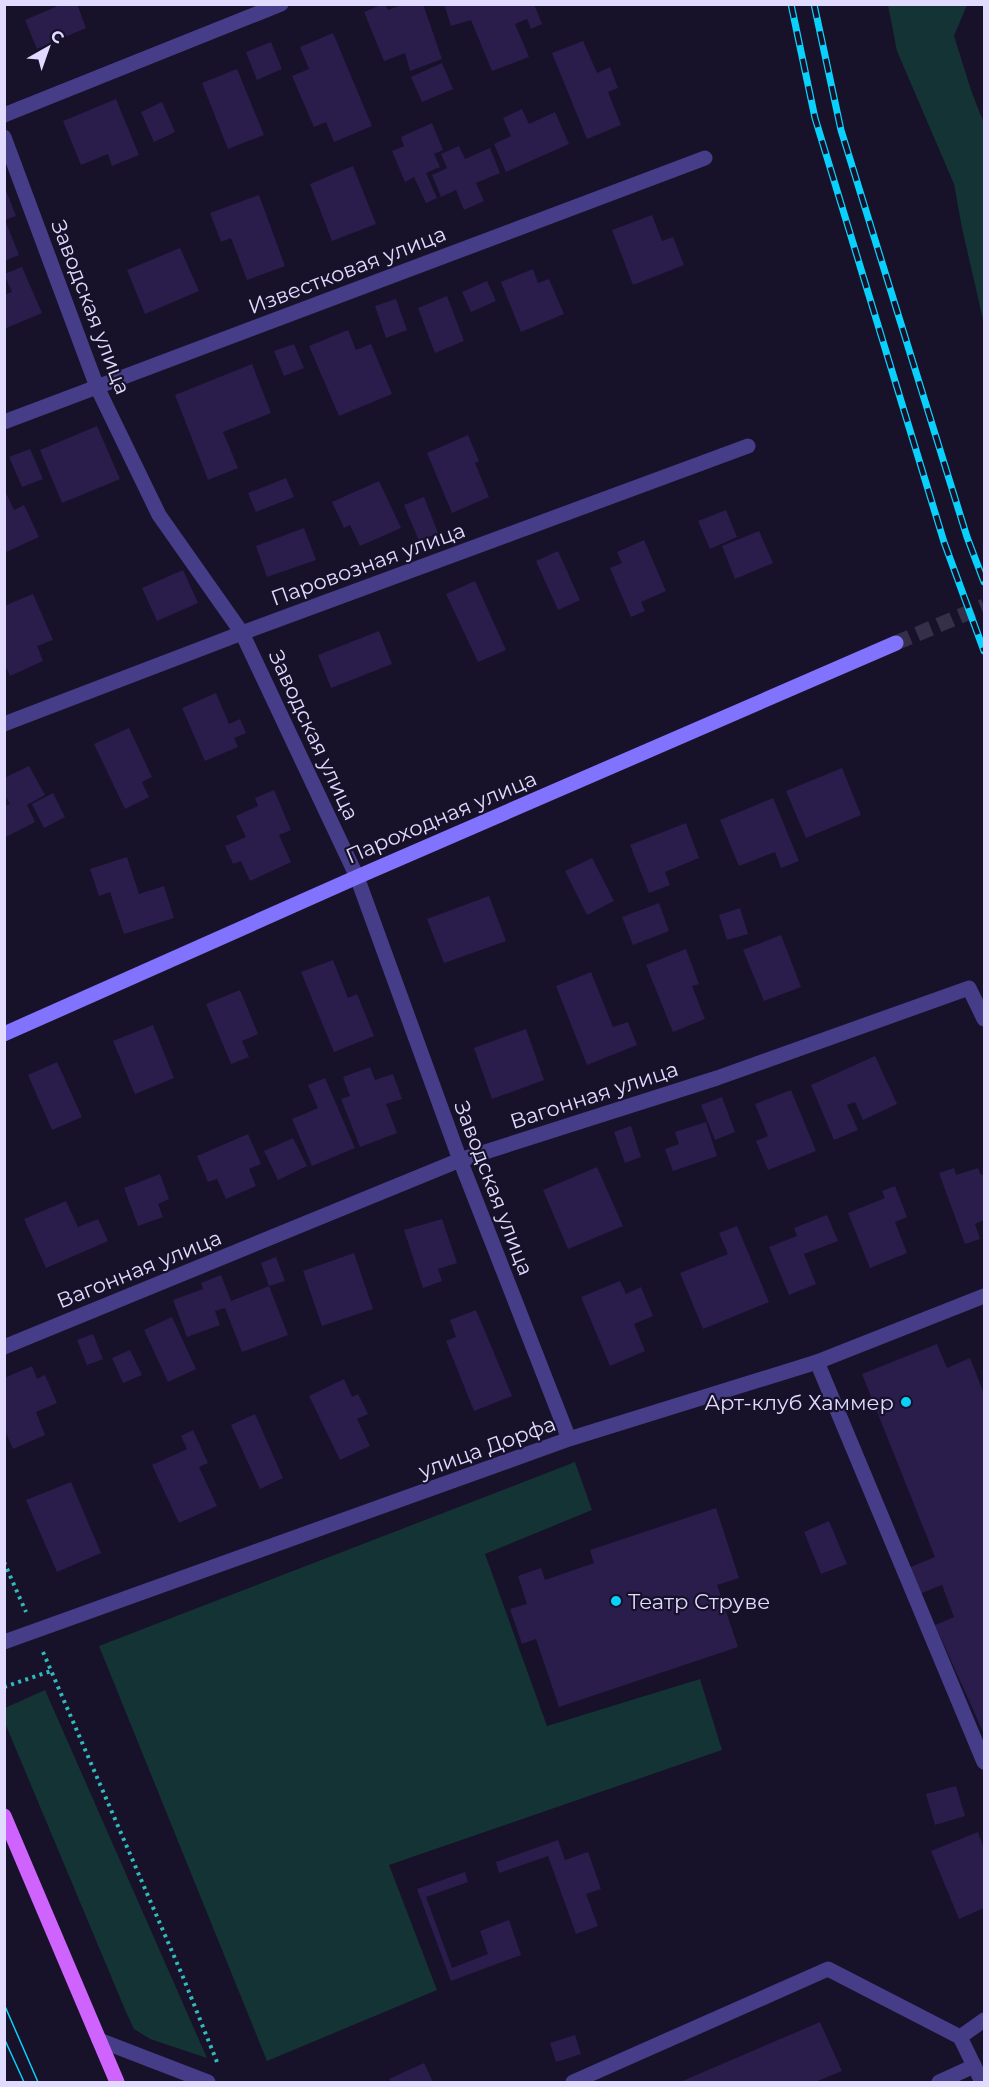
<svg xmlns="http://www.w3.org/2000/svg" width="989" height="2087" viewBox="0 0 989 2087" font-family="Montserrat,sans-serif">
<rect width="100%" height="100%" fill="#17112a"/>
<!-- green -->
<path fill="#143334" d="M 888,5 L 967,5 L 954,36 L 971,90 L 984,124 L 984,324 L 962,228 L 954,184 L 897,51 Z
M 575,1462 L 592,1510 L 485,1554 L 547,1726 L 700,1679 L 722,1750 L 389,1865 L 437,1990 L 267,2061 L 99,1646 Z
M 45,1690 L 207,2058 L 150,2039 L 134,2029 L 126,2012 L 5,1723 L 5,1708 Z"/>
<!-- building -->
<path fill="#2a1d4b" d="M 62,4 L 77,4 L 86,28 L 37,49 L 25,20 Z
M 383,4 L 385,4 L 388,10 L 404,4 L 423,4 L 442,59 L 410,71 L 405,53 L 384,61 L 364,12 Z
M 444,4 L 534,4 L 542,24 L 531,29 L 527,19 L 515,24 L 529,57 L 492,71 L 471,20 L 451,26 Z
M 333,33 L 372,126 L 334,142 L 326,122 L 314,127 L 292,76 L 309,69 L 300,47 Z
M 583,41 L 597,73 L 610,67 L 618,88 L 608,92 L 621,125 L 587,139 L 552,53 Z
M 271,42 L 282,69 L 257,80 L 246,52 Z
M 442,63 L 453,89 L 422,102 L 411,77 Z
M 237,69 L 264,135 L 228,149 L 202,83 Z
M 116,99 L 139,155 L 112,166 L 108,154 L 81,165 L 63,121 Z
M 162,102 L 175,132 L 154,142 L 141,112 Z
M 522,109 L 529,124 L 555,112 L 569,144 L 506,172 L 494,144 L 511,136 L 503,118 Z
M 432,123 L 443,150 L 434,154 L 440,167 L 426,173 L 437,198 L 426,203 L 414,177 L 405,182 L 392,151 L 404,146 L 401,137 Z
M 459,146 L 465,159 L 490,148 L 500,173 L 476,183 L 484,201 L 464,210 L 456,190 L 441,197 L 432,175 L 447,168 L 441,154 Z
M 353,166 L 376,224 L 332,241 L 310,184 Z
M 5,188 L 16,216 L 5,220 L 19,255 L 4,261 Z
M 259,195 L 285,266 L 247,280 L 231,238 L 221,242 L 210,213 Z
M 652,215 L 662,241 L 673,237 L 684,265 L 633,285 L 612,230 Z
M 180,248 L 199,291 L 145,314 L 127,270 Z
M 22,267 L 42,313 L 4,329 L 4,295 L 12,292 L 4,274 Z
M 533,269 L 538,283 L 549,279 L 564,314 L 521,332 L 501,282 Z
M 487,281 L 496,301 L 471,312 L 462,292 Z
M 447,296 L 464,341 L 435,353 L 418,308 Z
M 396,299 L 407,330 L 386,338 L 375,306 Z
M 348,330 L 356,350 L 371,344 L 392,394 L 339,416 L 309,346 Z
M 294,344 L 304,368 L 284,376 L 274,351 Z
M 252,364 L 271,413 L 223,432 L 238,468 L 208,480 L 175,395 Z
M 97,426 L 120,479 L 62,503 L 40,450 Z
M 468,435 L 479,461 L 475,463 L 489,497 L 452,513 L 427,453 Z
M 30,449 L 43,479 L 22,487 L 9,457 Z
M 286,478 L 294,497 L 256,512 L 248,493 Z
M 379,481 L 401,528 L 360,546 L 350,525 L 344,528 L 332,502 Z
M 4,489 L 14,510 L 24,505 L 39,537 L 4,553 Z
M 424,497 L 438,533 L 419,541 L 404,505 Z
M 726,510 L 737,537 L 710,549 L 698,521 Z
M 304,528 L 316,560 L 267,577 L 256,546 Z
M 759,531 L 773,563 L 735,579 L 722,546 Z
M 644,540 L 666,591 L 641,602 L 645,611 L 631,617 L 610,568 L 622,563 L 617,552 Z
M 558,551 L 580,600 L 558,610 L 536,561 Z
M 183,570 L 198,603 L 157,621 L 142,588 Z
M 475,581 L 506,650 L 478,662 L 446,594 Z
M 33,594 L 53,640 L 37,646 L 43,661 L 10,676 L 4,663 L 4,606 Z
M 379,631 L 392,664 L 331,688 L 318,655 Z
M 216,693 L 229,724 L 240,719 L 246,733 L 234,738 L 238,747 L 205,761 L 182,708 Z
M 129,728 L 152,777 L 142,782 L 149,797 L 125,809 L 94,744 Z
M 29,766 L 45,795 L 27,805 L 35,822 L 4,838 L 4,806 L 10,804 L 4,794 L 4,778 Z
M 842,768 L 861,815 L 806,838 L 786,791 Z
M 274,790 L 291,830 L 279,835 L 291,862 L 250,881 L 241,861 L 233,864 L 225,846 L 246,837 L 236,816 L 258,806 L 255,798 Z
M 53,793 L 65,817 L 44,828 L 32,804 Z
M 773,798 L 799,861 L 781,868 L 775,852 L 739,866 L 720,820 Z
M 686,823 L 699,858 L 665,872 L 670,885 L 649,893 L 630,845 Z
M 127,857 L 139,894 L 164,886 L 174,918 L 124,934 L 110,892 L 99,896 L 90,869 Z
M 592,858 L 614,901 L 587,915 L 565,871 Z
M 489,896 L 506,941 L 444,963 L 427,919 Z
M 659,903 L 669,931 L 633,945 L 622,917 Z
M 740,908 L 748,934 L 727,940 L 719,915 Z
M 781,935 L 801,987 L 764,1001 L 743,950 Z
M 686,949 L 699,984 L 692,986 L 705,1019 L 673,1032 L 646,965 Z
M 333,960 L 348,998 L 357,994 L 374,1036 L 334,1052 L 301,972 Z
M 591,972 L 613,1027 L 628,1022 L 637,1045 L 587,1065 L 556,986 Z
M 240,990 L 258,1034 L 242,1041 L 249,1057 L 231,1064 L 206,1004 Z
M 153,1025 L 174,1078 L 135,1094 L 113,1041 Z
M 526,1029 L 544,1080 L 492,1099 L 474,1048 Z
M 875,1056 L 897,1104 L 863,1120 L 855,1102 L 847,1105 L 858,1130 L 834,1140 L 811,1085 Z
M 57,1062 L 82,1117 L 52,1130 L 28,1075 Z
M 370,1067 L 375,1080 L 393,1074 L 402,1099 L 386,1104 L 397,1133 L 360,1147 L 341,1099 L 350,1096 L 343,1077 Z
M 325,1078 L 355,1148 L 312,1166 L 292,1119 L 318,1108 L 308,1085 Z
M 791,1090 L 816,1151 L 768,1170 L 756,1141 L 768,1136 L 755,1104 Z
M 722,1097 L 735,1132 L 715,1140 L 701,1105 Z
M 706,1122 L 717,1156 L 673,1171 L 665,1149 L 679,1144 L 675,1132 Z
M 631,1126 L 641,1157 L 625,1163 L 614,1132 Z
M 248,1134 L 261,1164 L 249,1169 L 256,1186 L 226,1199 L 217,1179 L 208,1182 L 197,1156 Z
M 293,1138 L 307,1166 L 278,1180 L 264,1151 Z
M 597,1167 L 623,1226 L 568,1249 L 543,1190 Z
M 954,1168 L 956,1175 L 978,1168 L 981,1175 L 984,1174 L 984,1220 L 975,1224 L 980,1239 L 965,1244 L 939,1173 Z
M 160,1174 L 169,1199 L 158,1204 L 163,1217 L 138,1226 L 124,1188 Z
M 895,1186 L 907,1217 L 895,1222 L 907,1253 L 870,1268 L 848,1213 L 885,1198 L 882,1191 Z
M 66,1201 L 78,1227 L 98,1219 L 108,1241 L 46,1268 L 24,1219 Z
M 827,1215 L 838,1241 L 804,1254 L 816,1284 L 789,1295 L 769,1247 L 797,1236 L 794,1228 Z
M 442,1219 L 457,1263 L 438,1269 L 442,1281 L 423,1288 L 404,1230 Z
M 737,1226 L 769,1302 L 703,1329 L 680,1273 L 728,1254 L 719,1233 Z
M 354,1253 L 373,1309 L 322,1326 L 303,1271 Z
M 276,1257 L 285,1281 L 269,1286 L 288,1335 L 242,1352 L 225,1308 L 215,1311 L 220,1325 L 187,1337 L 173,1300 L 203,1289 L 201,1283 L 221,1275 L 231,1301 L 269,1286 L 261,1263 Z
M 620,1281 L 626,1294 L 641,1287 L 653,1316 L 634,1324 L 645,1351 L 610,1366 L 581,1297 Z
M 476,1310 L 512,1396 L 474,1411 L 446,1341 L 456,1337 L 450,1320 Z
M 172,1317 L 196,1369 L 168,1382 L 144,1330 Z
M 93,1334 L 103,1359 L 87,1365 L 77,1340 Z
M 937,1344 L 947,1368 L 970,1358 L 984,1394 L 984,1734 L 935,1625 L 954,1617 L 942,1585 L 919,1594 L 908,1568 L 935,1557 L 862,1374 Z
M 130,1350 L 142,1375 L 123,1383 L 112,1358 Z
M 32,1366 L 37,1379 L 45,1375 L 57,1403 L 36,1412 L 45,1435 L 13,1449 L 4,1429 L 4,1378 Z
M 344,1379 L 352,1397 L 358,1394 L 368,1414 L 357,1419 L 370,1446 L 340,1460 L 309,1396 Z
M 255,1414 L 283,1478 L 260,1489 L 231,1425 Z
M 193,1430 L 208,1463 L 199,1467 L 217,1506 L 179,1523 L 152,1465 L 187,1449 L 181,1436 Z
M 71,1482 L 101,1553 L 57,1572 L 26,1500 Z
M 716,1508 L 739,1578 L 717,1585 L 738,1647 L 559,1707 L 536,1639 L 522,1644 L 510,1609 L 527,1604 L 518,1576 L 541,1568 L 545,1580 L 594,1563 L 590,1550 Z
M 829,1521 L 847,1564 L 821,1574 L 804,1532 Z
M 956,1786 L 965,1816 L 935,1825 L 926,1794 Z
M 978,1832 L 984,1849 L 984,1908 L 959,1919 L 931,1851 Z
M 558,1840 L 565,1860 L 588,1852 L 601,1889 L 586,1894 L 598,1926 L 576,1934 L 548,1856 L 499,1873 L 496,1862 Z
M 465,1872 L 468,1882 L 426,1897 L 452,1968 L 488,1954 L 480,1931 L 509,1920 L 521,1955 L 451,1981 L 417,1889 Z
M 820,2022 L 842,2071 L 815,2082 L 680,2082 Z
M 575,2035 L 581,2054 L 556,2062 L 550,2043 Z
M 424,2063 L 433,2082 L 391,2082 L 389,2079 Z"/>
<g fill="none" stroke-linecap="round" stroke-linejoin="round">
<!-- secondary-tunnel -->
<path stroke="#352f4a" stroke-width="15" stroke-dasharray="15 8" stroke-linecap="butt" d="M 896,643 L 984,606"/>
<!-- path -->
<path stroke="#32b9bb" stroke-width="4" stroke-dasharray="3 4.5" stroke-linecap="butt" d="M 4,1562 L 26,1612
M 43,1652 L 183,1977 L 217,2062
M 4,1687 L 51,1671"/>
<!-- lane -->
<path stroke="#453d88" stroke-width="15" d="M 817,1362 L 984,1762
M 960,2037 L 984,2020
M 99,2040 L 208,2082
M 573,2082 L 828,1969 L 960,2037 L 982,2082
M 939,2082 L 974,2066"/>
<!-- street -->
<path stroke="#453d88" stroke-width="15" d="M 4,115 L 281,4
M 4,137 L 97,387 L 159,515 L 242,633 L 357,877 L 460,1160 L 569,1439
M 4,422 L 705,158
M 4,724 L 242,633 L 748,446
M 4,1347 L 460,1160 L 717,1078 L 969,988 L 984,1019
M 4,1642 L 569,1439 L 817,1362 L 984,1296"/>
<!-- secondary -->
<path stroke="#8173fd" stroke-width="15" d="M 4,1034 L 357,877 L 896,643"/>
<!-- primary -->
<path stroke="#cf63fd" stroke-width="15" d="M 4,1816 L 117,2082"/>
<!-- tram -->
<path stroke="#09d1fc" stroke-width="1.5" d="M 4,2004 L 38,2082
M 4,2038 L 24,2082"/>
<defs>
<path id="rail" d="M 791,4 L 815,118 L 944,542 L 984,651
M 814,4 L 841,130 L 967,537 L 984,582"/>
</defs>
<!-- rail casing -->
<use href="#rail" stroke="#09d1fc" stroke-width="7"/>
<!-- rail -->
<use href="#rail" stroke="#17112a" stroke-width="4.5" stroke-dasharray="14" stroke-linecap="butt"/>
</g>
<!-- markers -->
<g fill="#09d1fc" stroke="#17112a" stroke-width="2">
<circle cx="906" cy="1402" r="6"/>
<circle cx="616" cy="1601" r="6"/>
</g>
<g text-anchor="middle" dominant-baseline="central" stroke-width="4.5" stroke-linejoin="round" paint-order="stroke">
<!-- street labels -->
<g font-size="21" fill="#e1dbff" stroke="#17112a">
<text transform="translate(347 270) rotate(-21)">Известковая улица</text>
<text transform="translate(91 307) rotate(69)">Заводская улица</text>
<text transform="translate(368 564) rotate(-20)">Паровозная улица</text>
<text transform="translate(314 735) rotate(65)">Заводская улица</text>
<text transform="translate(441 817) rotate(-23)">Пароходная улица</text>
<text transform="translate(594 1095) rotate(-18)">Вагонная улица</text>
<text transform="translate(494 1188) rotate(69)">Заводская улица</text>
<text transform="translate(139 1269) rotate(-22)">Вагонная улица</text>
<text transform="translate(487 1447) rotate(-20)">улица Дорфа</text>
</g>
<!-- poi labels -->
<g font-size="21" fill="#e1dbff" stroke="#17112a" text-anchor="end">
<text x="894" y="1402">Арт-клуб Хаммер</text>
<text x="628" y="1601" text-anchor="start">Театр Струве</text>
</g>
</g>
<!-- border -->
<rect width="989" height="2087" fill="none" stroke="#e1dbff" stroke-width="12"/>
<!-- north arrow -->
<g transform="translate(48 48) rotate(40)" stroke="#17112a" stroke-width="4.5" paint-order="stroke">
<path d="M0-4.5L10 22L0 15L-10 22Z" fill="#e1dbff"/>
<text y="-9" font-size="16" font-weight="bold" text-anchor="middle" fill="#e1dbff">С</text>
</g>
</svg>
